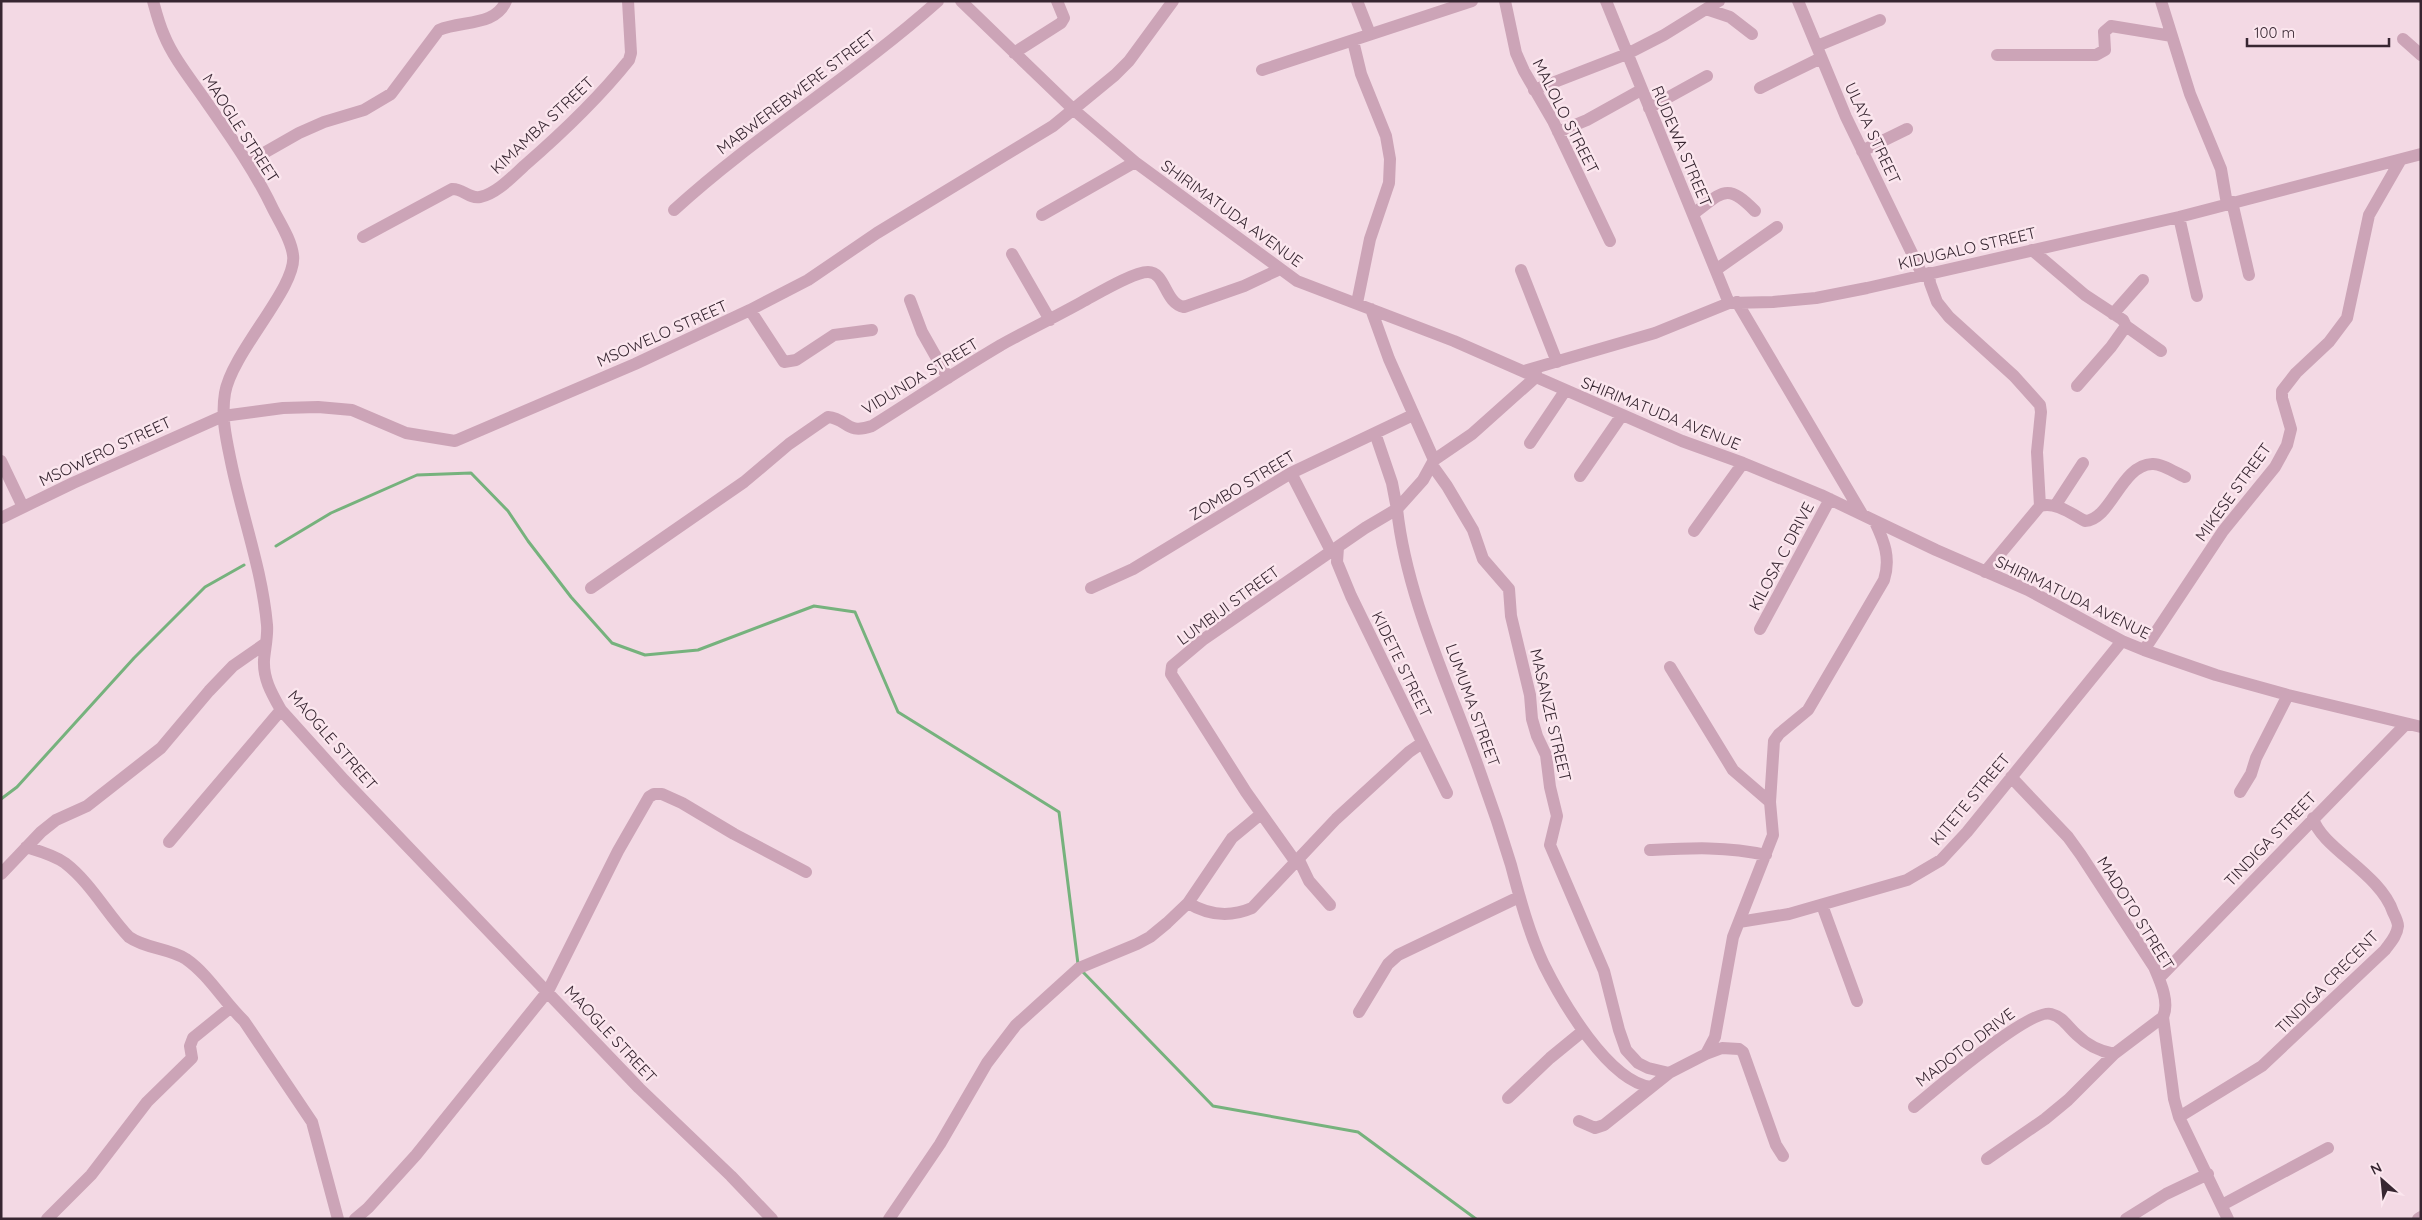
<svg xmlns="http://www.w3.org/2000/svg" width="2422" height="1220" viewBox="0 0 2422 1220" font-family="Quicksand,sans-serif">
<rect width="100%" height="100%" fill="#f3d9e4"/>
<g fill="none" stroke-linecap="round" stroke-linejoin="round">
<!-- stream -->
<path stroke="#76b27d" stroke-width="3" d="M 276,546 L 331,513 L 417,475 L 471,473 L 508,511 L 528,541 L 571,597 L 612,643 L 645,655 L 698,650 L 814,606 L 855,612 L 898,712 L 1059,812 L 1078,964
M 1,799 L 17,787 L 134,658 L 205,587 L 244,565
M 1082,971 L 1213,1106 L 1358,1132 L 1476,1219"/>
<!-- minor -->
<path stroke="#cca4b7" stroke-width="12" d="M 153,1 C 156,12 159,24 164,35 C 173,57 189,77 203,97 C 228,133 254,169 273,209 C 280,223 291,239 293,255 C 298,286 232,352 225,393 C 221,417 226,438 231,462 C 242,516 262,569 267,625 C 268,636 265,648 264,660 C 263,679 272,694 281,710 L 344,780 L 639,1088 L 731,1176 L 772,1219
M 961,1 L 1074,110 L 1135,162 L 1297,281 L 1454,341 L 1682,441 L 1743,463 L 1821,495 L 1936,550 L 2028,590 L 2122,641 L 2144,650 L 2216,675 L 2288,695 L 2421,727
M 1357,1 L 1370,34
M 1505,1 L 1516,53 L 1524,71 L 1553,121 L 1610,241
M 1606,1 L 1729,303
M 1798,1 L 1846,117 L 1923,276
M 2161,1 L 2190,94 L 2221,169 L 2227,204
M 1706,9 L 1730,17 L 1752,34
M 2403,39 L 2421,55
M 1353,41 L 1361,74 L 1386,136 L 1390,159 L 1389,183 L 1370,239 L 1357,303
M 1817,46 L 1880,20
M 1014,53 L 1061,23 L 1064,18 L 1057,1
M 1997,55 L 2096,55 L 2105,50 L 2104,32 L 2111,26 L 2172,36
M 1262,70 L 1472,1
M 1760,88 L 1821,58
M 1534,90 L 1627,54 L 1664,35 L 1719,1
M 1649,108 L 1707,76
M 1558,132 L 1587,120 L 1641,90
M 1862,151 L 1907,129
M 248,162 L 299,133 L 324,122 L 364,110 L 391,94 L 439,30 C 462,20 495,27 506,1
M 2232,202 L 2249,275
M 674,210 C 757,134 854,76 938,1
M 1693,214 C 1722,193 1726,181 1755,211
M 1042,215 L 1135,162
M 2179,217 L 2197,296
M 363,237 L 452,189 C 462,188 469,199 480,197 C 496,194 512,177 524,166 C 562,133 598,99 629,60 L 631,53 L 628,1
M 2032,250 L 2085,295 L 2123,320 L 2126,326 L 2111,347 L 2077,386
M 1012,254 L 1050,320
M 1717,269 L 1777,227
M 1521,270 L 1557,362
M 1929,273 L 1930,283 L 1937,302 L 1949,317 L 2014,376 L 2040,405 L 2041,412 L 2037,452 L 2040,506
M 910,300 L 922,332 L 948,378
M 1737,302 L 1862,514
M 1371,309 L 1389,359 L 1434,460 L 1423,480 L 1397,509 C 1407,601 1451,688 1481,775 C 1492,805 1502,835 1511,865 C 1520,899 1529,933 1544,965 C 1562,1001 1608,1081 1651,1087
M 750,310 L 784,362 L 796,360 L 834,335 L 872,330
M 2113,314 L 2143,280
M 2126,326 L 2161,351
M 1524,371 L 1655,333 L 1729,303 L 1773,302 L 1816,298 L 1867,288 L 2179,217 L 2421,154
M 1530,443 L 1565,391
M 1434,460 L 1472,434 L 1537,376
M 1,461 L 23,507
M 1432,465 L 1447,486 L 1473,530 L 1483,559 L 1509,589 L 1511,616 L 1530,695 L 1532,719 L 1537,736 L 1546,755 L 1550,787 L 1557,816 L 1550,845 L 1604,971 L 1619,1030 L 1626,1050 L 1638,1063 L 1648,1068 L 1669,1073
M 1291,473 L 1331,551
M 1580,476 L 1622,415
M 2055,506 L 2083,463
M 1,518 L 73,483 L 223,416 L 283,408 L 318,407 L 352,410 L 406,433 L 455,441 L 635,364 L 750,310 L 808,280 L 877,233 L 1053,126 L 1115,75 L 1129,61 L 1173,1
M 1694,531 L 1743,463
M 1338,547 L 1337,562 L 1351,596 L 1447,793
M 1985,572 L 2040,506 C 2055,501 2072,514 2085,521 C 2111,520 2121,465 2152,464 C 2161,463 2176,473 2185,477
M 591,588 L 744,482 L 789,444 L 828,417 C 848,419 846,435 872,426 C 915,399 957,371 1001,345 C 1028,330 1055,317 1082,302 C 1097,294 1133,272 1148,272 C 1166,272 1164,303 1184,307 L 1244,286 L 1280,269
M 1091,588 L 1133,569 L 1291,473 L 1413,415
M 1760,629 L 1830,499
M 2144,650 L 2223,531 L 2275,467 L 2287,445 L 2291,429 L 2282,398 L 2282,391 L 2296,373 L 2329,342 L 2347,318 L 2369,215 L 2400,161
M 1670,667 L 1733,770 L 1770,802
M 2240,792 L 2251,774 L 2256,758 L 2288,695
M 169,842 L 281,710
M 26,847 C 39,851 54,855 65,863 C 91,883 107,914 129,937 C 146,949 169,948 186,959 C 209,975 224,1002 244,1021 L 312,1122 L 338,1219
M 1650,850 C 1690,848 1727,846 1766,855
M 1298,858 L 1309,881 L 1330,905
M 1295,861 L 1246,792 L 1189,702 L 1171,674 L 1172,666 L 1204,639 L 1365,528 L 1397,509 L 1392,483 L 1375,433
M 1,874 L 41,832 L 56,820 L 87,806 L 161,748 L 209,691 L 233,666 L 266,643
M 1188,903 C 1208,915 1229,918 1252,908 L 1336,819 L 1409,752 L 1422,743
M 1822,905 L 1857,1001
M 1739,922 L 1789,914 L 1907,880 L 1941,860 L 1967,832 L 2122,641
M 2159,978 L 2406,724
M 1359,1012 L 1388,964 L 1398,955 L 1519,897
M 2163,1017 L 2174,1099 L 2179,1117 L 2228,1219
M 1706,1054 L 1722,1048 L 1739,1049 L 1743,1052 L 1776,1145 L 1783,1156
M 1508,1098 L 1550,1058 L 1583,1031
M 1914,1107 C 1935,1090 2029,1008 2051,1014 C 2063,1017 2068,1027 2077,1035 C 2088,1046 2099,1051 2114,1054
M 2179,1117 L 2262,1066 L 2385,950 C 2390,943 2397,936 2398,926 C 2398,922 2395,916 2393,912 C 2380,873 2321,848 2313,818
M 1579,1121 L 1595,1128 L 1604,1125 L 1669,1073 L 1706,1054 L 1715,1037 L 1733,937 L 1773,835 L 1770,802 L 1774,741 L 1779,734 L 1808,710 L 1884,580 C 1891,558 1884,541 1875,522
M 1987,1159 L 2045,1119 L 2068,1100 L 2114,1054 L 2163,1017 C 2170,1002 2160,981 2154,967 L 2081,855 L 2068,837 L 2011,777
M 2222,1205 L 2328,1148
M 47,1219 L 91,1175 L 147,1102 L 192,1058 L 190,1046 L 193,1038 L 230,1008
M 355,1219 L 368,1208 L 416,1155 L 548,991 L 618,851 L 649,797 L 654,794 L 662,794 L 682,803 L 734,834 L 806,872
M 889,1219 L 940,1144 L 987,1063 L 1016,1025 L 1079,968 L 1137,944 L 1150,937 L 1167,923 L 1188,903 L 1232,838 L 1261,814
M 2126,1219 L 2166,1194 L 2208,1174
M 2418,1219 L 2421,1217"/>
</g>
<g text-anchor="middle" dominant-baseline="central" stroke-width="5" stroke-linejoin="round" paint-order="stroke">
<!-- street labels -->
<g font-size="16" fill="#372631" stroke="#fbe6ee">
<text transform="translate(796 92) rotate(-37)">MABWEREBWERE STREET</text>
<text transform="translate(1566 116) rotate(63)">MALOLO STREET</text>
<text transform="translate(542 125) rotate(-43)">KIMAMBA STREET</text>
<text transform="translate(241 128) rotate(57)">MAOGLE STREET</text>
<text transform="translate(1873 133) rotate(65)">ULAYA STREET</text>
<text transform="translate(1682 146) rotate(67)">RUDEWA STREET</text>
<text transform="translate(1232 213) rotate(36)">SHIRIMATUDA AVENUE</text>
<text transform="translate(1967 248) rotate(-13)">KIDUGALO STREET</text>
<text transform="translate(662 333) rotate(-24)">MSOWELO STREET</text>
<text transform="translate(920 376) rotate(-31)">VIDUNDA STREET</text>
<text transform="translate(1661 413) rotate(22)">SHIRIMATUDA AVENUE</text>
<text transform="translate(105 451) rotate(-25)">MSOWERO STREET</text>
<text transform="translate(1242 485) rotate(-31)">ZOMBO STREET</text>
<text transform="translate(2233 492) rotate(-54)">MIKESE STREET</text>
<text transform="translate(1781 556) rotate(-62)">KILOSA C DRIVE</text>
<text transform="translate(2073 597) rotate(26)">SHIRIMATUDA AVENUE</text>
<text transform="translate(1228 605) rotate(-36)">LUMBIJI STREET</text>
<text transform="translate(1402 664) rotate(64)">KIDETE STREET</text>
<text transform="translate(1473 705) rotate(70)">LUMUMA STREET</text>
<text transform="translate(1551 715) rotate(77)">MASANZE STREET</text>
<text transform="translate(333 740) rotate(49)">MAOGLE STREET</text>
<text transform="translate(1970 799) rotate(-50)">KITETE STREET</text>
<text transform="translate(2270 839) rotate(-46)">TINDIGA STREET</text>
<text transform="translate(2136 913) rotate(58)">MADOTO STREET</text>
<text transform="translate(2327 982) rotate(-45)">TINDIGA CRECENT</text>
<text transform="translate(611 1034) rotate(47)">MAOGLE STREET</text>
<text transform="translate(1965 1047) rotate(-37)">MADOTO DRIVE</text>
</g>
</g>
<!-- border -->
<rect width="2422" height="1220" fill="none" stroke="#372631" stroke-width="5"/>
<!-- north arrow -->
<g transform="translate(2382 1180) rotate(333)" stroke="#fbe6ee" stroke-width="4" paint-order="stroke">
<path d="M0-4L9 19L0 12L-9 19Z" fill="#372631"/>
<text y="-8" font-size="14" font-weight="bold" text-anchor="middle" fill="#372631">N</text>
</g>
<!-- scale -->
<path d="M2247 38v8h142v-8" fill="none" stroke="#372631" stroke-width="2.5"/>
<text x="2254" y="38" font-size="15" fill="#372631" stroke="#fbe6ee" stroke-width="4" paint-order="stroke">100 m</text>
</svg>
